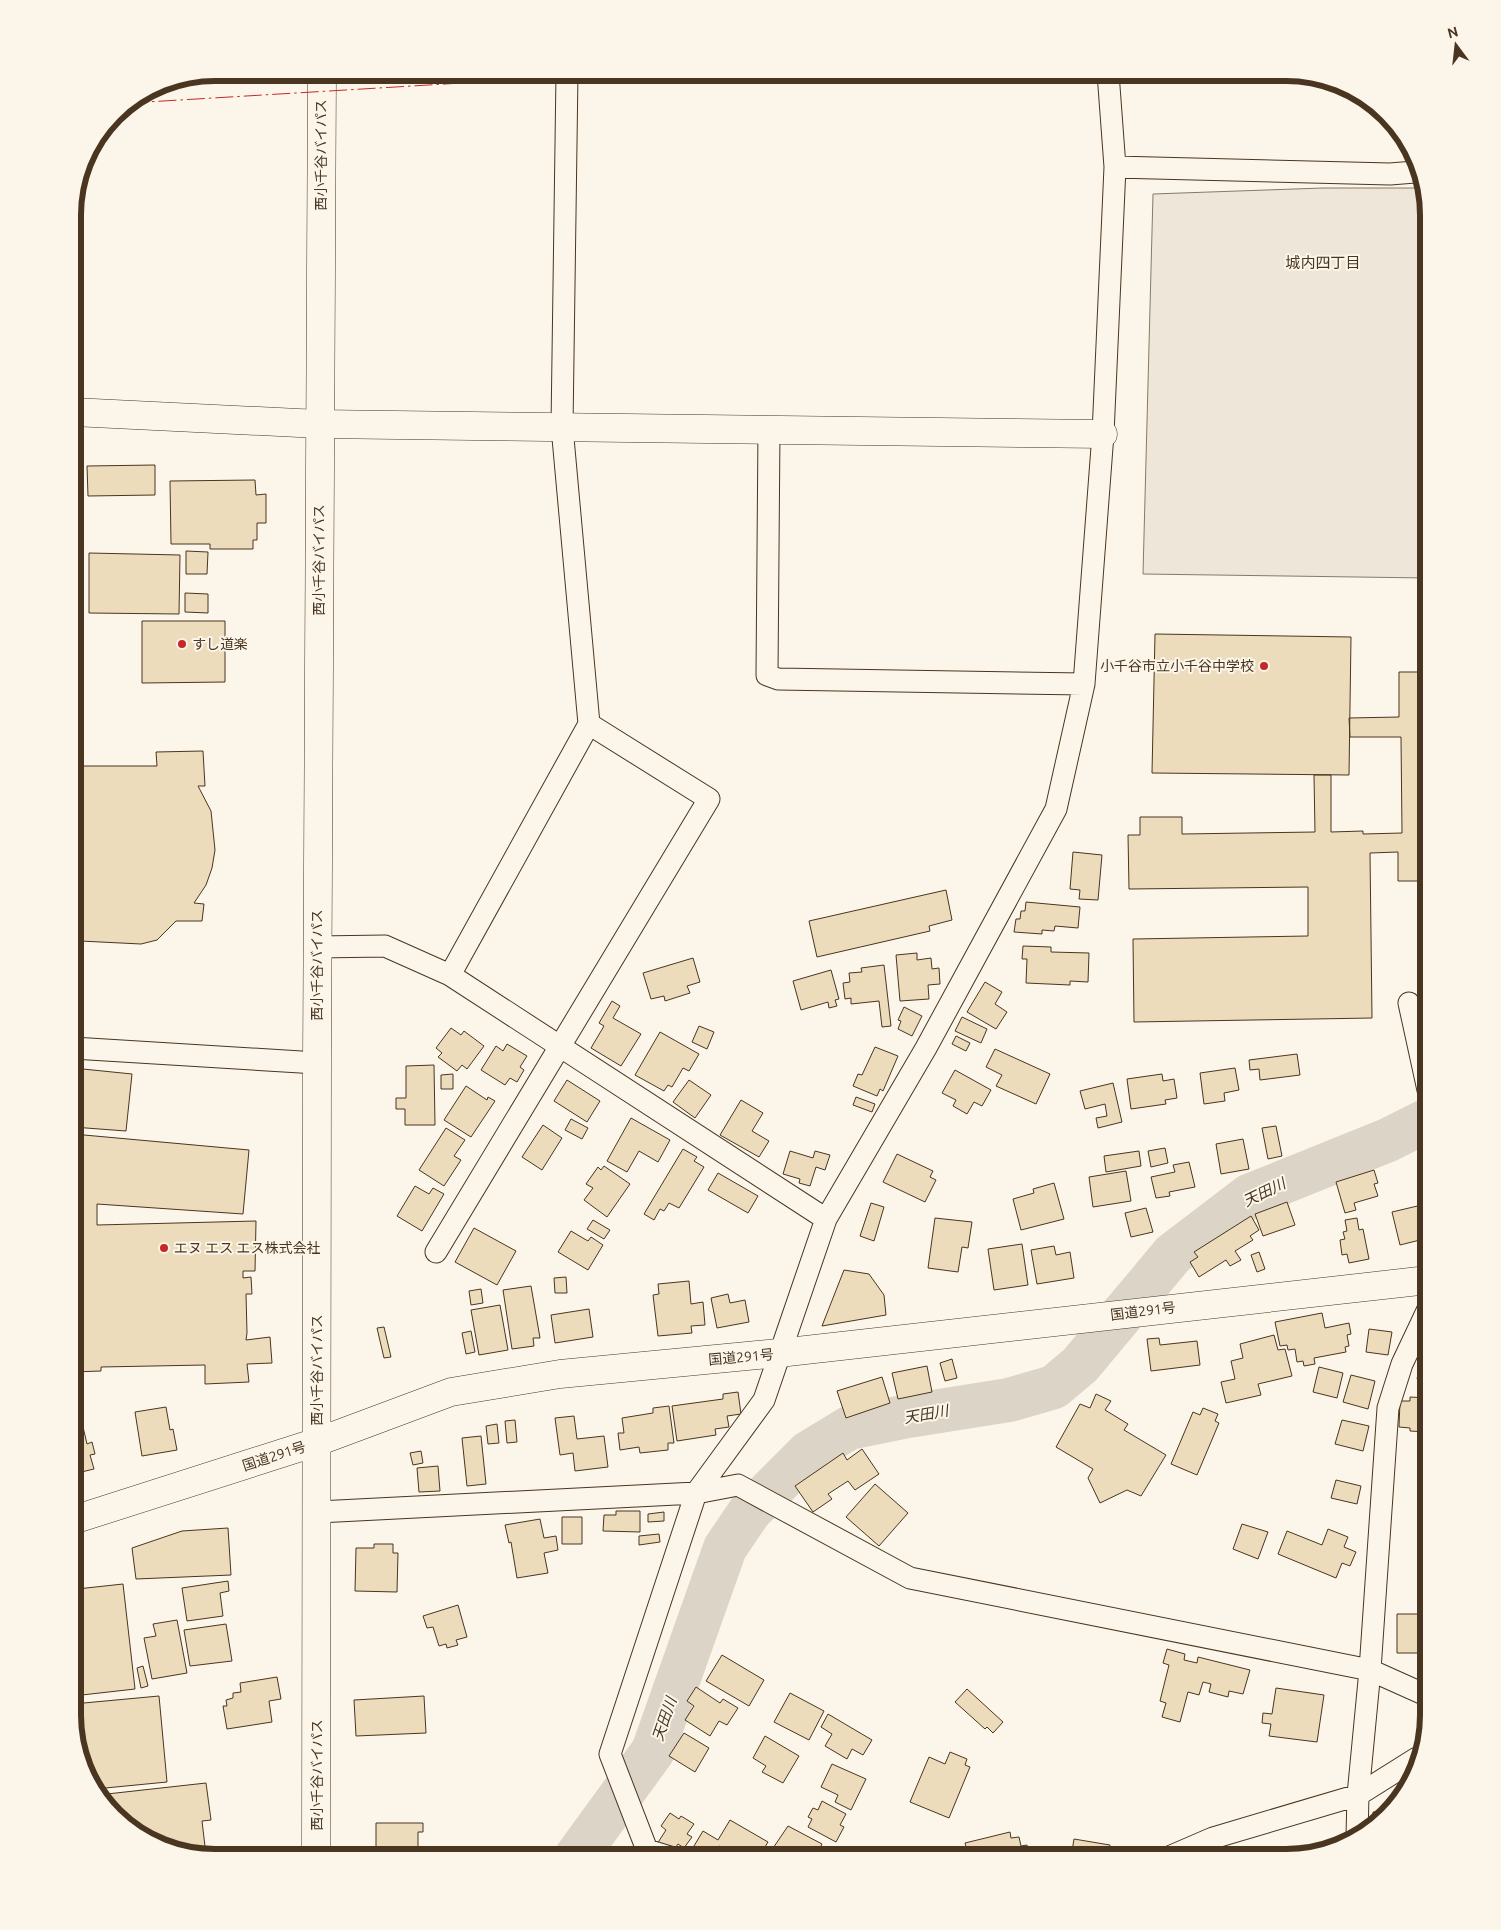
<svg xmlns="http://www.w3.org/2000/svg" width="1501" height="1930" viewBox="0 0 1501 1930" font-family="Ubuntu,'Noto Sans JP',sans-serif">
<rect width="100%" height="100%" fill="#fbf6e9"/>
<!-- green -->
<path fill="#ede6d9" stroke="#887966" d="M 1323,188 L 1420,188 L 1428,215 L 1428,578 L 1143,574 L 1153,194 Z"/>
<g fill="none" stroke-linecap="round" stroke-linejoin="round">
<!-- river -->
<path stroke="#dcd4c6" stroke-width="44" d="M 576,1857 L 653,1751 L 725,1548 L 750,1511 L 808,1453 L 849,1428 L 908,1416 L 1009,1400 L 1054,1387 L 1080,1365 L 1173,1254 L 1249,1196 L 1388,1140 L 1428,1120"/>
</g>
<!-- building -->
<path fill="#ecdcbc" stroke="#4a3520" d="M 155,465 L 155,495 L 88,496 L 87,466 Z
M 255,480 L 256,495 L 266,494 L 266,523 L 257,523 L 257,540 L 253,540 L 253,549 L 210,549 L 210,544 L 171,544 L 170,481 Z
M 186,551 L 208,552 L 207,574 L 186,574 Z
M 89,553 L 180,555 L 179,614 L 89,613 Z
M 185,593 L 208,594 L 208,613 L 185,612 Z
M 142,621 L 225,621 L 225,682 L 142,683 Z
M 1155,634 L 1351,637 L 1349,775 L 1152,773 Z
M 1399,672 L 1428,672 L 1428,881 L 1398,881 L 1398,852 L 1370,853 L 1372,1018 L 1134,1022 L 1133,939 L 1308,936 L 1308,887 L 1129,889 L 1128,835 L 1140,835 L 1140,817 L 1182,817 L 1182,834 L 1315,832 L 1314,775 L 1331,775 L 1331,832 L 1363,831 L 1363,834 L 1402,833 L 1401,737 L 1350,737 L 1349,718 L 1399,717 Z
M 203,751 L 205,786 L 198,786 L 211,811 L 215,850 L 212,868 L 206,885 L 194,903 L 204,904 L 202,921 L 176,921 L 157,940 L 141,944 L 80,941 L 79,766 L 157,766 L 156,752 Z
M 1073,852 L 1102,855 L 1098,900 L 1079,899 L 1080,890 L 1070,889 Z
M 946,890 L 952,920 L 929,926 L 930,931 L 817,957 L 809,921 Z
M 1026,902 L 1080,907 L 1078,928 L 1055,926 L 1054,931 L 1042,930 L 1042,934 L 1014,932 L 1016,919 L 1020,919 L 1021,911 L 1025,911 Z
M 1023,946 L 1051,947 L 1051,952 L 1089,953 L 1088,982 L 1070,981 L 1070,985 L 1026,983 L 1027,959 L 1022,959 Z
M 917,953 L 917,960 L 931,958 L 932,969 L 939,968 L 940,984 L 928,985 L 929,999 L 900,1001 L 896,955 Z
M 693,958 L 700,982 L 687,986 L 690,993 L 665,1001 L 664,996 L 651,999 L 643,973 Z
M 884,965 L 891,1026 L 882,1027 L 879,1001 L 851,1004 L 851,998 L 845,999 L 843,983 L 850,982 L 849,973 L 862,972 L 861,968 Z
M 831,970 L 839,999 L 835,1000 L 837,1006 L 829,1008 L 828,1002 L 801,1010 L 793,981 Z
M 985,982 L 1002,992 L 995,1004 L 1007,1012 L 996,1029 L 967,1012 Z
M 612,1001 L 620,1006 L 613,1018 L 641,1034 L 621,1066 L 591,1048 L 604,1026 L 599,1023 Z
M 904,1007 L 922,1016 L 912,1036 L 898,1029 L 901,1021 L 898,1020 Z
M 962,1017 L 987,1029 L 981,1043 L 955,1031 Z
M 699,1026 L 714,1032 L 707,1049 L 692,1042 Z
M 451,1028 L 461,1035 L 464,1031 L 484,1046 L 467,1069 L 462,1065 L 457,1071 L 438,1057 L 442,1053 L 436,1048 Z
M 660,1032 L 699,1054 L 689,1071 L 683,1068 L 672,1087 L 668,1085 L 664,1091 L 635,1075 Z
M 956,1036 L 970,1043 L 966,1051 L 952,1044 Z
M 507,1044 L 527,1056 L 520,1067 L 524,1070 L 517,1082 L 510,1078 L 505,1085 L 481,1070 L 496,1046 L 503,1051 Z
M 875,1047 L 898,1056 L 883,1091 L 880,1089 L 877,1096 L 853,1086 L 858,1074 L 862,1075 Z
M 995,1049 L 1050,1074 L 1036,1104 L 996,1086 L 1002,1075 L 986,1067 Z
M 1297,1054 L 1300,1075 L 1260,1080 L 1259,1069 L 1250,1070 L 1249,1060 Z
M 434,1065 L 435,1125 L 405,1125 L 405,1109 L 396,1109 L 396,1098 L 406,1098 L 406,1066 Z
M 73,1068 L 132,1074 L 126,1131 L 73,1127 Z
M 1235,1068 L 1239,1090 L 1224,1093 L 1225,1101 L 1204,1104 L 1200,1073 Z
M 955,1070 L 991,1090 L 982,1106 L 974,1102 L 967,1114 L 953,1106 L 956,1100 L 942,1093 Z
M 453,1074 L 453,1089 L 441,1089 L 441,1075 Z
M 1162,1074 L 1163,1081 L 1174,1079 L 1177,1098 L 1165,1100 L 1166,1104 L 1131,1109 L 1127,1079 Z
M 567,1080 L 600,1101 L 587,1122 L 554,1101 Z
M 689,1080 L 711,1095 L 695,1118 L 673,1102 Z
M 1113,1083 L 1122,1122 L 1098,1128 L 1096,1118 L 1107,1116 L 1105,1104 L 1085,1109 L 1080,1091 Z
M 466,1086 L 487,1100 L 488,1097 L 495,1101 L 471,1137 L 444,1120 Z
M 856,1097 L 875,1104 L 872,1112 L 853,1105 Z
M 741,1100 L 763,1113 L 752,1131 L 769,1141 L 759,1157 L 720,1135 Z
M 631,1118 L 670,1140 L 658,1162 L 639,1151 L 627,1172 L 607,1161 Z
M 571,1119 L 588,1128 L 582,1139 L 565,1130 Z
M 543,1125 L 562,1138 L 542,1170 L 522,1157 Z
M 1276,1126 L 1282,1156 L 1268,1159 L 1262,1128 Z
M 446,1128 L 465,1140 L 454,1156 L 461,1160 L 444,1186 L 419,1170 Z
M 73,1134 L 249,1150 L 243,1214 L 97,1204 L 97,1225 L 256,1221 L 255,1271 L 243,1271 L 243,1278 L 251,1277 L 252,1294 L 246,1294 L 247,1333 L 246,1340 L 270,1337 L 272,1363 L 247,1364 L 249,1382 L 205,1384 L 205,1365 L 101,1367 L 101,1371 L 73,1372 Z
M 1243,1139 L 1249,1169 L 1221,1174 L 1216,1144 Z
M 1165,1148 L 1168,1163 L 1151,1167 L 1148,1151 Z
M 683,1149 L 697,1157 L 694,1161 L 704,1167 L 679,1208 L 669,1203 L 664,1211 L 660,1209 L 654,1220 L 644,1214 Z
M 790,1151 L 813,1158 L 815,1151 L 830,1155 L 825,1170 L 816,1167 L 810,1186 L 799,1183 L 800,1179 L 783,1174 Z
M 1139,1151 L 1141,1166 L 1106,1172 L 1104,1156 Z
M 897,1154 L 933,1171 L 930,1177 L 936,1180 L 925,1202 L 883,1182 Z
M 1189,1162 L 1195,1187 L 1169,1192 L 1170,1196 L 1156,1198 L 1151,1177 L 1175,1172 L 1173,1165 Z
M 604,1166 L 630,1184 L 607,1217 L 584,1200 L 593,1188 L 586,1184 L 598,1167 L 601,1170 Z
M 1374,1170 L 1378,1183 L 1374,1184 L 1378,1196 L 1354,1203 L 1356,1210 L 1345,1213 L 1336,1182 Z
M 1126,1171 L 1131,1201 L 1093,1207 L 1089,1177 Z
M 718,1173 L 758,1196 L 748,1213 L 708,1190 Z
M 1054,1183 L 1064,1219 L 1021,1230 L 1013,1199 L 1034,1193 L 1033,1189 Z
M 415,1186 L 429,1194 L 433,1188 L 444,1194 L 422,1231 L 397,1216 Z
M 1287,1202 L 1295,1225 L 1263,1236 L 1255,1214 Z
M 871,1203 L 884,1207 L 874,1241 L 860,1236 Z
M 1426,1204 L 1428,1214 L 1428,1238 L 1400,1245 L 1392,1212 Z
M 1146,1208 L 1153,1232 L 1131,1237 L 1125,1213 Z
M 1251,1216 L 1259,1230 L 1250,1236 L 1253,1240 L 1235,1251 L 1241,1260 L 1230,1266 L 1226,1260 L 1199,1277 L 1190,1262 L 1198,1257 L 1194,1252 Z
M 935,1218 L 972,1222 L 968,1248 L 962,1247 L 958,1272 L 928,1268 Z
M 1357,1218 L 1359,1230 L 1363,1229 L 1369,1259 L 1349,1263 L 1347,1254 L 1342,1255 L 1340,1240 L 1345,1239 L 1343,1232 L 1347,1231 L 1345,1220 Z
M 593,1220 L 610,1230 L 604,1239 L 587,1229 Z
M 474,1228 L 516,1251 L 497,1285 L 455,1262 Z
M 571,1231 L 588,1241 L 591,1237 L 603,1245 L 588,1270 L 558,1252 Z
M 1022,1244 L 1028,1285 L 994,1290 L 988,1249 Z
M 1054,1246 L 1056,1255 L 1070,1252 L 1074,1278 L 1037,1284 L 1031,1250 Z
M 1259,1252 L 1265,1269 L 1257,1272 L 1251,1255 Z
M 844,1270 L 869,1274 L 884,1295 L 886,1315 L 822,1326 Z
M 566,1277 L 567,1293 L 555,1293 L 554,1278 Z
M 689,1281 L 691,1304 L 703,1302 L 705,1325 L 691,1326 L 692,1333 L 658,1336 L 653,1295 L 659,1294 L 658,1284 Z
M 531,1286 L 540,1338 L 533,1338 L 534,1346 L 512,1349 L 503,1290 Z
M 481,1289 L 483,1303 L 471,1305 L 469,1291 Z
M 728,1294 L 730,1303 L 745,1300 L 749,1322 L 717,1328 L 711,1298 Z
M 500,1305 L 508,1350 L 479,1355 L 471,1310 Z
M 589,1309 L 593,1337 L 555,1343 L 551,1315 Z
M 1322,1313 L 1325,1328 L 1349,1323 L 1351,1334 L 1347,1335 L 1349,1346 L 1345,1347 L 1346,1352 L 1314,1358 L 1315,1364 L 1304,1366 L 1303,1361 L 1297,1362 L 1295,1349 L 1288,1350 L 1287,1345 L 1280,1346 L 1275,1322 Z
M 384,1327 L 391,1357 L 384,1358 L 377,1328 Z
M 1369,1329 L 1392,1332 L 1388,1355 L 1366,1352 Z
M 471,1331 L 475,1352 L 466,1354 L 462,1333 Z
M 1274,1335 L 1278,1350 L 1285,1349 L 1292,1376 L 1258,1384 L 1261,1395 L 1226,1403 L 1221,1382 L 1235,1379 L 1231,1361 L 1243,1358 L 1240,1344 Z
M 1159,1338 L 1160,1345 L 1197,1341 L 1200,1365 L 1151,1371 L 1147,1339 Z
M 1422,1357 L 1428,1358 L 1428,1381 L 1417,1379 Z
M 952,1359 L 957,1378 L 945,1381 L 940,1363 Z
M 927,1366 L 932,1392 L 898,1399 L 892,1373 Z
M 1319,1367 L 1343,1373 L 1337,1398 L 1313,1392 Z
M 1351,1375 L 1375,1381 L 1368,1409 L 1343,1402 Z
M 882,1377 L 890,1403 L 846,1418 L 837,1391 Z
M 738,1392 L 741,1414 L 727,1416 L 729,1427 L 715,1429 L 716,1435 L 677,1441 L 672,1406 L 723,1399 L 723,1394 Z
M 1096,1394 L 1111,1401 L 1105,1410 L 1128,1424 L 1124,1430 L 1166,1455 L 1141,1496 L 1127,1490 L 1100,1503 L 1088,1478 L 1093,1469 L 1056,1447 L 1080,1404 L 1090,1408 Z
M 1410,1397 L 1428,1398 L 1428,1439 L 1426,1438 L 1427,1432 L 1410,1431 L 1410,1428 L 1399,1427 L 1400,1401 L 1410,1401 Z
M 669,1406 L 674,1443 L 668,1443 L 668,1450 L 640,1453 L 639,1447 L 620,1450 L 618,1433 L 624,1433 L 622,1418 L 653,1413 L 653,1408 Z
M 166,1407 L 170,1430 L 173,1429 L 177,1450 L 142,1456 L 135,1412 Z
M 1203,1408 L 1218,1414 L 1215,1421 L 1219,1423 L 1197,1475 L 1171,1464 L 1193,1412 L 1200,1415 Z
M 80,1414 L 87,1444 L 92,1442 L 95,1454 L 90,1455 L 94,1469 L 73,1474 L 73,1416 Z
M 574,1416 L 577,1439 L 604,1436 L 608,1467 L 575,1471 L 573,1453 L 560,1455 L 555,1418 Z
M 515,1420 L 517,1442 L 507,1443 L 505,1421 Z
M 1342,1420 L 1369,1426 L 1363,1451 L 1335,1444 Z
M 497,1424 L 499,1443 L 488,1444 L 486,1426 Z
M 481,1436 L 486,1484 L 467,1486 L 462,1438 Z
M 862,1449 L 879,1474 L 855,1490 L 848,1481 L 828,1494 L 832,1499 L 813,1512 L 795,1486 L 843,1453 L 847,1460 Z
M 421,1451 L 423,1463 L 413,1465 L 410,1453 Z
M 438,1466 L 440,1491 L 419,1492 L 417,1468 Z
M 1336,1480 L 1361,1486 L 1357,1504 L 1331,1498 Z
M 875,1484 L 908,1513 L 879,1546 L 846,1517 Z
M 616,1511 L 640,1511 L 640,1532 L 603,1531 L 604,1515 L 616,1515 Z
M 664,1512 L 664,1521 L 648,1522 L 648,1514 Z
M 562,1517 L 582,1517 L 582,1544 L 562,1544 Z
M 540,1519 L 544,1538 L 556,1536 L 558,1550 L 544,1553 L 548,1573 L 517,1578 L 511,1542 L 509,1543 L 505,1525 Z
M 1242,1524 L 1268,1532 L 1258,1559 L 1233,1549 Z
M 228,1528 L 231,1575 L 136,1579 L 132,1548 L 182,1531 Z
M 1328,1529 L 1348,1537 L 1344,1547 L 1356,1552 L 1350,1566 L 1342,1563 L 1336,1578 L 1278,1554 L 1287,1531 L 1322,1545 Z
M 659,1534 L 660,1542 L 639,1545 L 639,1536 Z
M 374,1544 L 393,1544 L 393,1553 L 398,1553 L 397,1592 L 355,1591 L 356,1548 L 374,1548 Z
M 228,1581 L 229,1591 L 220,1593 L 223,1616 L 187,1621 L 182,1588 Z
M 123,1584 L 135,1689 L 73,1696 L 73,1585 L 77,1585 L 77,1589 Z
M 458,1605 L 467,1637 L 456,1640 L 458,1645 L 447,1648 L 446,1644 L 439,1646 L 433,1627 L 427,1628 L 423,1616 Z
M 1397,1614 L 1428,1614 L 1428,1653 L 1397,1653 Z
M 177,1620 L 187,1673 L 152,1679 L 144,1638 L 156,1636 L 153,1624 Z
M 226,1624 L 232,1661 L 190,1666 L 184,1630 Z
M 1167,1649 L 1185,1654 L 1184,1660 L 1197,1663 L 1198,1657 L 1250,1670 L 1243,1694 L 1229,1691 L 1228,1697 L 1209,1692 L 1211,1684 L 1203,1682 L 1199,1695 L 1188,1692 L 1180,1722 L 1162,1717 L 1166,1703 L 1160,1701 L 1169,1665 L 1163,1663 Z
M 722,1655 L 764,1680 L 749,1706 L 706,1681 Z
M 143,1666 L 148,1686 L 141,1688 L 137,1668 Z
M 277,1677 L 281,1699 L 269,1701 L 272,1722 L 227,1729 L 223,1706 L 227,1706 L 226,1700 L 233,1698 L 233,1693 L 241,1692 L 240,1683 Z
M 696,1687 L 720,1703 L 723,1699 L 738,1708 L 727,1725 L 719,1721 L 710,1736 L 685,1720 L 694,1706 L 687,1701 Z
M 1276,1688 L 1324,1695 L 1317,1742 L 1269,1736 L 1271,1724 L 1262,1723 L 1263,1713 L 1272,1714 Z
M 967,1689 L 1003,1722 L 993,1733 L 987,1727 L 985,1729 L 955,1702 Z
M 790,1693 L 824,1711 L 809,1740 L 774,1722 Z
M 159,1696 L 167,1782 L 95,1789 L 72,1715 L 73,1704 Z
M 424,1696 L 426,1733 L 356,1736 L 354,1700 Z
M 828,1714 L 872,1740 L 863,1755 L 852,1749 L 847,1759 L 825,1746 L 832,1734 L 821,1727 Z
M 684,1733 L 709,1748 L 695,1772 L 669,1756 Z
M 765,1736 L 799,1756 L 783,1783 L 762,1772 L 766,1766 L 753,1758 Z
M 950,1752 L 967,1759 L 965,1765 L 970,1767 L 949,1818 L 910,1802 L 929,1757 L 945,1764 Z
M 832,1764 L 866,1779 L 851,1810 L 835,1802 L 838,1795 L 821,1787 Z
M 206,1783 L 211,1820 L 202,1821 L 206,1855 L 144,1839 L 98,1795 Z
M 822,1801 L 846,1814 L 840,1825 L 844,1827 L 836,1842 L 808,1827 L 812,1819 L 808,1817 L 813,1808 L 818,1810 Z
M 1386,1811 L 1374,1824 L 1373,1812 Z
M 670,1813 L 679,1819 L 681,1816 L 694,1824 L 687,1834 L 692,1837 L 684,1848 L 678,1844 L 671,1854 L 657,1844 L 666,1830 L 661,1826 Z
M 730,1820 L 768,1842 L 759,1857 L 739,1857 L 719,1846 L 712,1857 L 692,1857 L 688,1856 L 703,1831 L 718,1840 Z
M 376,1823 L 423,1823 L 423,1832 L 418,1832 L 418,1852 L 376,1852 Z
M 788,1826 L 822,1844 L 816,1857 L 767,1857 Z
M 1010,1832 L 1011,1838 L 1019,1837 L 1021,1846 L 1027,1845 L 1030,1857 L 969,1857 L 965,1843 Z
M 1074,1839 L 1110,1845 L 1108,1857 L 1071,1857 Z"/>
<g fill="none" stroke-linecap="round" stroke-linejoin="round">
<defs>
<path id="minor" d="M 1115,167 L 1390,174 L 1415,172
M 769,429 L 767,675 L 778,679 L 1084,684
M 317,947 L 385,946 L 450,975 L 826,1219
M 450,975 L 589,724 L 562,427 L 567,73
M 1409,1003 L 1428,1090
M 73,1048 L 317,1063
M 436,1252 L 709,799 L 589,724
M 318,1512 L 696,1493 L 738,1485 L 910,1578 L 1370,1670 L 1428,1696
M 1357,1836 L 1358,1795 L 1370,1670 L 1388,1408 L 1402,1364 L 1428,1309
M 670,1857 L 647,1850 L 610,1754 L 696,1493 L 764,1400 L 826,1219 L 926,1048 L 1056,809 L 1084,684 L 1103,434 L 1115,167 L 1108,73
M 1169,1857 L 1213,1838 L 1358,1795 L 1417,1758"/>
<path id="tertiary" d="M 73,412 L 319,424 L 1103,434"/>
<path id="trunk" d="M 73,1520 L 317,1442 L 451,1392 L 560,1374 L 779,1353 L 1428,1280
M 316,1857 L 317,1063 L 322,73"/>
</defs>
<!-- minor casing -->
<use href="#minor" stroke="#4a3520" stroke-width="23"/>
<!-- tertiary casing -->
<use href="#tertiary" stroke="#4a3520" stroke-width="29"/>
<!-- trunk casing -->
<use href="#trunk" stroke="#4a3520" stroke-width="29"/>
<!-- minor -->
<use href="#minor" stroke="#fbf6e9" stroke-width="21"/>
<!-- tertiary -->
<use href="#tertiary" stroke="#fbf6e9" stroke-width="28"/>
<!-- trunk -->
<use href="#trunk" stroke="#fbf6e9" stroke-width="28"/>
<!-- power -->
<path stroke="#c62828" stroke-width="1" stroke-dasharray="18 4 2.5 4" stroke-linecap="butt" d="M 130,103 L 495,81 L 518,73"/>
</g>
<!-- markers -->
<g fill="#c62828" stroke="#fbf6e9" stroke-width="2">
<circle cx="182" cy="644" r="5"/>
<circle cx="1264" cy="666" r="5"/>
<circle cx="164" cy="1248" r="5"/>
</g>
<g text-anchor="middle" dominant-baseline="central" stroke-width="4" stroke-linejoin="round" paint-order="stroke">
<!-- street labels -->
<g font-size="14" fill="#4a3520" stroke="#fbf6e9">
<text transform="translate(321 155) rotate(-90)">西小千谷バイパス</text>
<text transform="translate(319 560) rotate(-90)">西小千谷バイパス</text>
<text transform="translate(317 965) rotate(-90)">西小千谷バイパス</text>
<text transform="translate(1143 1311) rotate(-7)">国道291号</text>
<text transform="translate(741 1357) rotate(-5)">国道291号</text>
<text transform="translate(317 1370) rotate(-90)">西小千谷バイパス</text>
<text transform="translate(274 1456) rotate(-18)">国道291号</text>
<text transform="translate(317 1775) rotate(-90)">西小千谷バイパス</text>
</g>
<!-- poi labels -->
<g font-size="14" fill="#4a3520" stroke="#fbf6e9" text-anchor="start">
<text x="192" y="644">すし道楽</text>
<text x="1254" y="666" text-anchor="end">小千谷市立小千谷中学校</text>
<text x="174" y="1248">エヌ エス エス株式会社</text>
</g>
<!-- neighbourhood labels -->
<g font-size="15" fill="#4a3520" stroke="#fbf6e9">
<text x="1323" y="262">城内四丁目</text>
</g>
<!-- water labels -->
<g font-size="15" font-style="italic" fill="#4a3520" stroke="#fbf6e9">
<text transform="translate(1264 1192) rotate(-26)">天田川</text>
<text transform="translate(926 1414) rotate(-10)">天田川</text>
<text transform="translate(664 1719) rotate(-71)">天田川</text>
</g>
</g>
<!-- crop -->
<path d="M0 0H1501V1930H0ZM215 81H1286A134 134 0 0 1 1420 215V1715A134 134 0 0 1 1286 1849H215A134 134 0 0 1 81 1715V215A134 134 0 0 1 215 81Z" fill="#fbf6e9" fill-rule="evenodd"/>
<path fill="none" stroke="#4a3520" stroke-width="6" d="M215 81H1286A134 134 0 0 1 1420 215V1715A134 134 0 0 1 1286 1849H215A134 134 0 0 1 81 1715V215A134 134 0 0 1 215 81Z"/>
<!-- north arrow -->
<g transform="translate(1456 45) rotate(345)" stroke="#fbf6e9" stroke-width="4" paint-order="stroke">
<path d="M0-4L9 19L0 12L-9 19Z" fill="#4a3520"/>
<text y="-8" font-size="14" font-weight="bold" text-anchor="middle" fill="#4a3520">N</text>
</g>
</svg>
